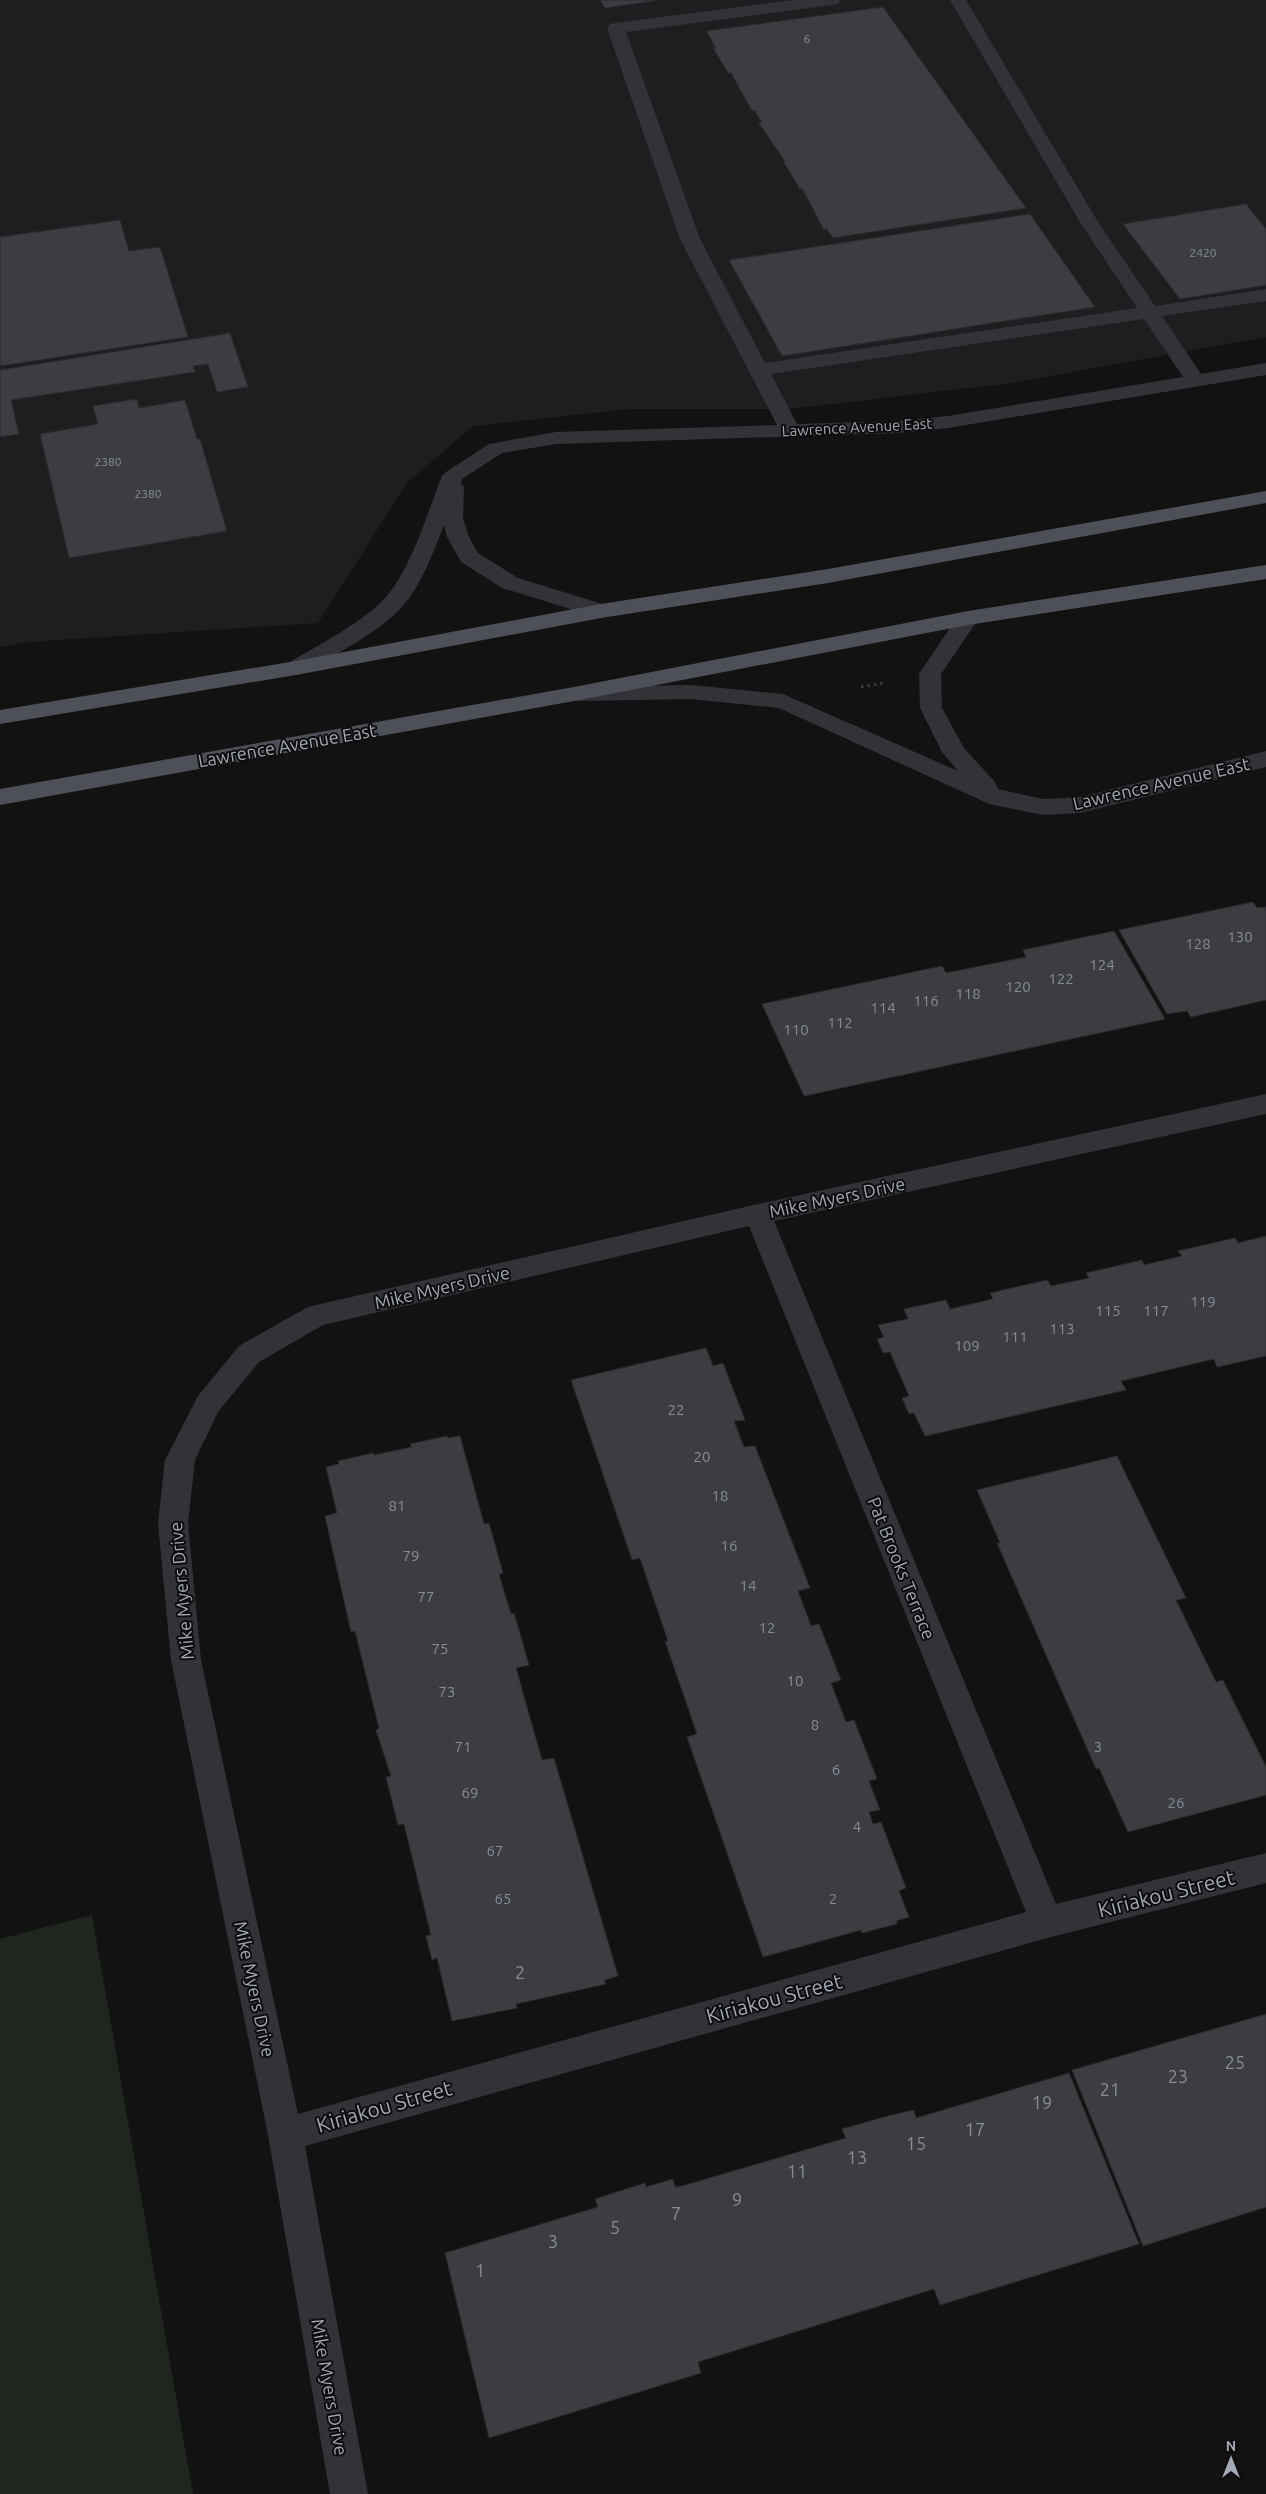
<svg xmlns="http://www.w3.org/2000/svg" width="1266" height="2494" viewBox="0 0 1266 2494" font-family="Ubuntu,sans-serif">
<rect width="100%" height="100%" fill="#121213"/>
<!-- built -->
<path fill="#1e1e20" d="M 0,0 L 1266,0 L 1266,337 L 1012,383 L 790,409 L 630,409 L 473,426 L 407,483 L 318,623 L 28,642 L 0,647 Z"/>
<!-- green -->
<path fill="#1e261e" d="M 92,1915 L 193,2494 L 0,2494 L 0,1939 Z"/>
<!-- building -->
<path fill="#3b3d41" stroke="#2b2b30" d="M 600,0 L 660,0 L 605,8 Z
M 883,7 L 1026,208 L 833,238 L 827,229 L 824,230 L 802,188 L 800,189 L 783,161 L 785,161 L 758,122 L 762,122 L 754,110 L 752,111 L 731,73 L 728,73 L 713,48 L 716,48 L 706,31 Z
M 1246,204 L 1266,229 L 1266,285 L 1180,299 L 1123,224 Z
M 1030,214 L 1095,307 L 782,356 L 729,260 Z
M 120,220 L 129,251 L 160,247 L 188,337 L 0,366 L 0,237 Z
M 230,333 L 248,387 L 217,392 L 208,364 L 193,366 L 195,372 L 11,400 L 19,434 L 0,437 L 0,370 Z
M 137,399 L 139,408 L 185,400 L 197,439 L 200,439 L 227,531 L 69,558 L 40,434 L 98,424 L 93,406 Z
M 1253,902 L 1257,908 L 1266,907 L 1266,1000 L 1191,1017 L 1187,1011 L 1167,1014 L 1119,930 Z
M 1114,931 L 1165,1019 L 804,1096 L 762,1004 L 942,966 L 946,973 L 1026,957 L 1023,950 Z
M 1266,1236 L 1266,1356 L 1217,1367 L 1214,1359 L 1121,1381 L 1126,1390 L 925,1436 L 914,1413 L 909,1414 L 902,1398 L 909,1396 L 890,1352 L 883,1353 L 877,1339 L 884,1337 L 878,1325 L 908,1319 L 904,1309 L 946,1300 L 950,1309 L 993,1299 L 990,1293 L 1047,1280 L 1051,1286 L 1089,1278 L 1086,1273 L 1142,1260 L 1144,1265 L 1182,1256 L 1178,1251 L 1235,1238 L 1238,1243 Z
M 706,1348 L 713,1366 L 723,1363 L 745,1420 L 734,1421 L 744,1447 L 755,1446 L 810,1588 L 798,1591 L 811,1626 L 819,1624 L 841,1680 L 831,1683 L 846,1722 L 854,1720 L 877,1779 L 869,1781 L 880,1810 L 869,1812 L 873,1824 L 881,1822 L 906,1888 L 899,1891 L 909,1917 L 896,1921 L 897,1924 L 862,1933 L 861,1930 L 763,1957 L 687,1737 L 697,1734 L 665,1641 L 668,1641 L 640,1558 L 632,1560 L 571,1380 Z
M 447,1436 L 448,1438 L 460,1436 L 484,1524 L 489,1523 L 503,1573 L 499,1574 L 511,1614 L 514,1613 L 529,1665 L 516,1668 L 542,1760 L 554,1758 L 618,1976 L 604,1980 L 606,1984 L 516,2004 L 517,2008 L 452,2021 L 437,1958 L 432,1960 L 426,1936 L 431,1935 L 404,1824 L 398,1825 L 386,1777 L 391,1776 L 376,1730 L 379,1728 L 355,1631 L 351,1632 L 325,1516 L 337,1513 L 326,1467 L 339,1464 L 338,1461 L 373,1453 L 374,1455 L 412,1447 L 410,1444 Z
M 1117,1456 L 1186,1598 L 1176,1600 L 1216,1682 L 1223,1680 L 1266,1767 L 1266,1795 L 1128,1832 L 1099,1768 L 1096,1769 L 997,1543 L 1000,1543 L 977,1490 Z
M 1266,2014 L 1266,2207 L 1143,2246 L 1072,2070 Z
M 1069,2073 L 1139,2244 L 940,2305 L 934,2289 L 698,2362 L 701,2373 L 489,2438 L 445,2253 L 598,2207 L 595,2199 L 645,2183 L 646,2187 L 673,2179 L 675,2187 L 682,2186 L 846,2138 L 842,2129 L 888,2116 L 914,2110 L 916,2118 Z"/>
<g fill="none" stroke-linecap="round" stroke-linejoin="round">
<!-- path -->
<path stroke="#383a40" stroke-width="3" stroke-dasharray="2.5 4" stroke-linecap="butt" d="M 861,687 L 884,683"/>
<!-- minor -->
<path fill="#323339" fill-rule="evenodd" d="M 793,0 L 840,0 L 838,4 L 832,5 L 626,32 L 700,239 L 765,363 L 1137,308 L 1080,222 L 950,0 L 966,0 L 1098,222 L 1155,306 L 1266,289 L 1266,301 L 1162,316 L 1201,374 L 1266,363 L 1266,375 L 948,428 L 900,433 L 556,444 L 502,453 L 462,479 L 461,483 L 464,487 L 463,518 L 469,537 L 478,553 L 518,578 L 609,606 L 612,611 L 609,616 L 601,618 L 593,616 L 502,588 L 461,562 L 447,537 L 444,525 C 433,553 422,584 402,607 C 378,633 334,655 304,673 L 296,675 L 288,673 L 285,668 L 288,663 C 317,646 365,621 386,597 C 411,569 428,511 442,476 L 446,472 L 489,444 L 556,432 L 777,425 L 680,239 L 607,28 L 610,24 L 616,23 ZM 1144,319 L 1183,377 L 948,416 L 900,421 L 797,424 L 771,374 Z
M 968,611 L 976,613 L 979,618 L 941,674 L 942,708 L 964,748 L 995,782 L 998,789 L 1043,799 L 1080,797 L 1266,751 L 1266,767 L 1080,813 L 1043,815 L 989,804 L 779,708 L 691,699 L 578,701 L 570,699 L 567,694 L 570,689 L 578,687 L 691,685 L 783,694 L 958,771 L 942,752 L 920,708 L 919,674 L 960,613 Z
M 1266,1094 L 1266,1114 L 774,1221 L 1056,1904 L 1266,1853 L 1266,1883 L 1047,1938 L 305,2146 L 368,2494 L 330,2494 L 268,2135 L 171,1660 L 158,1523 L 165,1460 L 198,1396 L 239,1346 L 306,1308 L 316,1305 L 758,1204 ZM 749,1226 L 1026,1912 L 298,2114 L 201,1660 L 188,1523 L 195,1460 L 218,1412 L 259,1362 L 323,1325 Z"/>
<!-- major -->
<path fill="#4e5058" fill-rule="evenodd" d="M 1266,491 L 1266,503 L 828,583 L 601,618 L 296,675 L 0,724 L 0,710 L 296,661 L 601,604 L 828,569 Z
M 1266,565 L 1266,579 L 968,625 L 574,701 L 0,805 L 0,789 L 574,687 L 968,611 Z"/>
</g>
<g text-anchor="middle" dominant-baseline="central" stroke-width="4" stroke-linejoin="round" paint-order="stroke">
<!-- far-number labels -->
<g font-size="12" fill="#888d98">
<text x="807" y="38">6</text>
<text x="1203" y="252">2420</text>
<text x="108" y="461">2380</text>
<text x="148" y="493">2380</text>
</g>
<!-- far-street labels -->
<g font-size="15" fill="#a2a8b5" stroke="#0d0d0e">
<text transform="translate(857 427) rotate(-3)">Lawrence Avenue East</text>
</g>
<!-- number labels -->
<g font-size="15" fill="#888d98">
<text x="1240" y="936">130</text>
<text x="1198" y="943">128</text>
<text x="1102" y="964">124</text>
<text x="1061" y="978">122</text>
<text x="1018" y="986">120</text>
<text x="968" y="993">118</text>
<text x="926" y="1000">116</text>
<text x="883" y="1007">114</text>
<text x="840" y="1022">112</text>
<text x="796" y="1029">110</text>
<text x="1203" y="1301">119</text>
<text x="1108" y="1310">115</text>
<text x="1156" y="1310">117</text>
<text x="1062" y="1328">113</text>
<text x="1015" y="1336">111</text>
<text x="967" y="1345">109</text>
<text x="676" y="1409">22</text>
<text x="702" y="1456">20</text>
<text x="720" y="1495">18</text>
<text x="397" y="1505">81</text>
<text x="729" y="1545">16</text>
<text x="411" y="1555">79</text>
<text x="748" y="1585">14</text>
<text x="426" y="1596">77</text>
<text x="767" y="1627">12</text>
<text x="440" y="1648">75</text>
<text x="795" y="1680">10</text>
<text x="447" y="1691">73</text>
<text x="815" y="1724">8</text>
<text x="463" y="1746">71</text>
<text x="1098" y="1746">3</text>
<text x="836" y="1769">6</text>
<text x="470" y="1792">69</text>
<text x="1176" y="1802">26</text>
<text x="857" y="1826">4</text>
<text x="495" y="1850">67</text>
<text x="503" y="1898">65</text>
<text x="833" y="1898">2</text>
</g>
<!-- street labels -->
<g font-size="18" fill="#a2a8b5" stroke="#0d0d0e">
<text transform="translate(287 745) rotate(-10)">Lawrence Avenue East</text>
<text transform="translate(1161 783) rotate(-13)">Lawrence Avenue East</text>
<text transform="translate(837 1197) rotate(-12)">Mike Myers Drive</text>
<text transform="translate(442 1287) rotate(-13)">Mike Myers Drive</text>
<text transform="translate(902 1568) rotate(68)">Pat Brooks Terrace</text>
<text transform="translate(181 1591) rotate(-95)">Mike Myers Drive</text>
<text transform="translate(255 1989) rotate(78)">Mike Myers Drive</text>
<text transform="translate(330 2387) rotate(80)">Mike Myers Drive</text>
</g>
<!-- near-number labels -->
<g font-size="18" fill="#888d98">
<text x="520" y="1972">2</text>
<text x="1235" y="2062">25</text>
<text x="1178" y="2076">23</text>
<text x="1110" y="2089">21</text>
<text x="1042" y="2102">19</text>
<text x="975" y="2129">17</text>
<text x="916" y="2143">15</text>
<text x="857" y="2157">13</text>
<text x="797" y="2171">11</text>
<text x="737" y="2199">9</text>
<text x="676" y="2213">7</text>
<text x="615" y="2227">5</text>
<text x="553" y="2241">3</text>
<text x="480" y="2270">1</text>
</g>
<!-- near-street labels -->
<g font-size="21" fill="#a2a8b5" stroke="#0d0d0e">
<text transform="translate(1166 1893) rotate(-14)">Kiriakou Street</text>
<text transform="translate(774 1998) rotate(-15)">Kiriakou Street</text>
<text transform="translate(384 2106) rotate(-16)">Kiriakou Street</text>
</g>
</g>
<!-- north arrow -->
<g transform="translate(1231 2459)" stroke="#0d0d0e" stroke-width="4" paint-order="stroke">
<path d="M0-4L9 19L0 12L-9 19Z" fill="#a2a8b5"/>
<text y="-8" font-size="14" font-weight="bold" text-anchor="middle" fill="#a2a8b5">N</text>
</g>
</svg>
